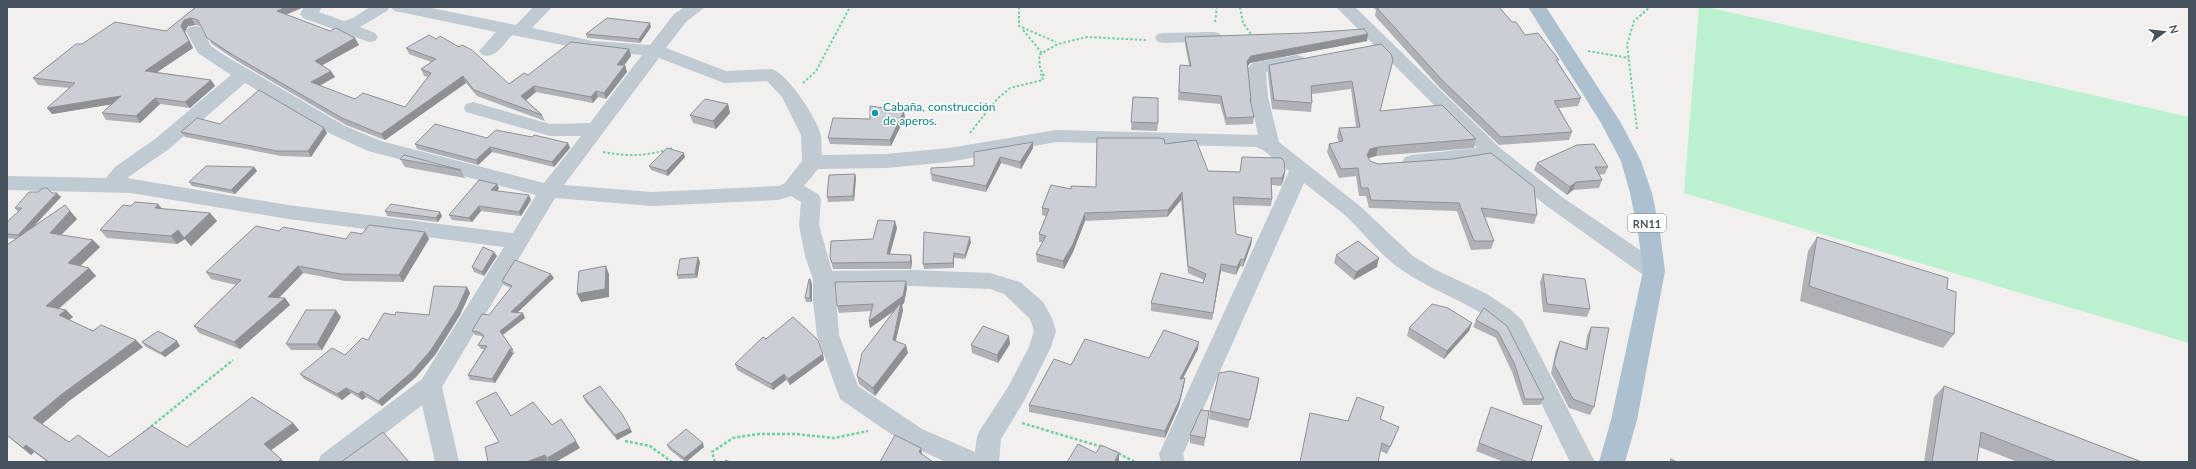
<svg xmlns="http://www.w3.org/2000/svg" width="2196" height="469" viewBox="0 0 2196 469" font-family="Lato,sans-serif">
<rect width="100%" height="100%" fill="#f2efef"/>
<!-- green -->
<path fill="#bbf1ce" d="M 1699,7 L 1707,7 L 2189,117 L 2189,343 L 1684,193 Z"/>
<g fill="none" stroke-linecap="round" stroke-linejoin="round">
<!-- path-far1 -->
<path stroke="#72d19e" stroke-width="2" stroke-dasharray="2.5 2" stroke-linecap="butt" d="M 1019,7 L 1019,26 L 1056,42
M 1240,7 L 1243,23 L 1253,37
M 1215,22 L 1217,7
M 1023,30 L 1042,53
M 1588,51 L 1629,58
M 1044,76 L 1040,68 L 1039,55 L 1058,44 L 1087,37 L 1146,40
M 803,83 L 816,71 L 850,7
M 1637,129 L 1627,45 L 1634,21 L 1650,7
M 970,133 L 997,99 L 1010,88 L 1043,80 L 1041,74
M 603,152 C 630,157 647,156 673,148"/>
<!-- path -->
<path stroke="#72d19e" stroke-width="2.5" stroke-dasharray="3 2" stroke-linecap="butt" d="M 1022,423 L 1102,447
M 143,433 L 233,360
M 625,441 L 650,446 L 672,462
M 1114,451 L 1135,462
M 715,462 L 712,452 L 733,438 L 758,434 L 796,434 L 834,438 L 868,431"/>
<!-- minor -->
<path fill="#bfcad2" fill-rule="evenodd" d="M 304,7 L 322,7 L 319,12 L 344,21 L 353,18 L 370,7 L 390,7 L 387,11 L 360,27 L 375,33 L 378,37 L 375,41 L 369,42 L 303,18 L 300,14 Z
M 391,7 L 426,7 L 516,25 L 533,7 L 552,7 L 532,28 L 593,41 L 650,45 L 674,14 L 685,7 L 705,7 L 686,22 L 666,48 L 726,71 L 772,69 C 788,74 818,120 821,136 C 822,142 821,149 822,155 L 886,154 L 949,148 L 1056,130 L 1258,135 L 1250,97 L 1248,68 L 1251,64 L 1257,62 L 1297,55 L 1303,57 L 1306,61 L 1303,65 L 1266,72 L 1268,97 L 1279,142 L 1361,207 L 1413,256 L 1434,269 L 1487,294 L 1511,310 L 1522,320 L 1595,462 L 1570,462 L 1506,332 C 1474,302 1433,293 1399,268 C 1379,254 1365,234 1347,217 C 1333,205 1318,194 1304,183 L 1183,454 L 1185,462 L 1161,462 L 1159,454 L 1289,171 L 1263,150 L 1256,147 L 1056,142 L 949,162 L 886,168 L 818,169 L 804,186 L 818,194 L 821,199 L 819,225 L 832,271 L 912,270 L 990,273 L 1020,282 L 1043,302 L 1052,318 L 1056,331 L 1051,347 L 1024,401 L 1001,439 L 999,462 L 946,462 L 904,443 L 840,399 L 817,335 L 813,301 L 813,279 L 805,256 L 799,225 L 801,202 L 791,196 L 778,200 L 652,206 L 555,198 L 442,387 L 459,462 L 435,462 L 422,405 L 348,462 L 318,462 L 321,455 L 422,379 L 504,247 L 288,219 L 131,193 L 7,190 L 7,176 L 106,178 L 115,167 L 155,139 L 231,75 L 198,53 L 186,31 L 189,27 L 195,26 L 201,27 L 211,46 L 224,55 L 345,126 L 381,141 L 544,183 L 581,136 L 550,136 L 466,112 L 464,108 L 466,104 L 473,102 L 550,124 L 590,123 L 642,55 L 593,51 L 512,35 C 503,45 496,59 482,55 L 479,51 L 496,32 L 400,12 L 394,11 ZM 659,58 L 724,83 L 767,81 L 782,97 L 801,135 L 802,161 L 784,184 L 778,186 L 652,192 L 564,185 ZM 245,83 L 331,134 L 368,151 L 536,195 L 513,233 L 288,205 L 127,178 L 169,149 ZM 912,286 L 990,289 L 1004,294 L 1030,319 L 1034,331 L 1029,347 L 1008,387 L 980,430 L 977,437 L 975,452 L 922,429 L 858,386 L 839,335 L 835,287 Z
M 1336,7 L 1355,7 L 1500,148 L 1562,197 L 1662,265 L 1665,271 L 1662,277 L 1654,279 L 1646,277 L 1548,207 L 1489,160 L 1412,169 L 1405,167 L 1402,162 L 1405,157 L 1412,155 L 1477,148 Z
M 1213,32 L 1219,33 L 1222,37 L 1219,41 L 1164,43 L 1158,42 L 1155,38 L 1158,34 L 1164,33 Z"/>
<!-- major -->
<path fill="#adc0cf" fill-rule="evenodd" d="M 1528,7 L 1546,7 L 1621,123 L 1641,161 L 1652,193 L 1660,232 L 1665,271 L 1637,420 L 1625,462 L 1599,462 L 1611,420 L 1643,271 L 1638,232 L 1630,193 L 1621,161 L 1601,123 Z"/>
</g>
<!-- wall -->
<path fill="#afb1b6" d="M 196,7 L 304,7 L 286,15 L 330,31 L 355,38 L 359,45 L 322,65 L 335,77 L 320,86 L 355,99 L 405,107 L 428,77 L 424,76 L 421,69 L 431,62 L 409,54 L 406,48 L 509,84 L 528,75 L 629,49 L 631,56 L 624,65 L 625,65 L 627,72 L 606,99 L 598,97 L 593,103 L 536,92 L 526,100 L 542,115 L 545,121 L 477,96 L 466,83 L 385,140 L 346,125 L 237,61 L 212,44 L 201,26 L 195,25 L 188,26 L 185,32 L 193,48 L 157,72 L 211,80 L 215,86 L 190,108 L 160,104 L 140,123 L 106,120 L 102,113 L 111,104 L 52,114 L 69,88 L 38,85 L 33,78 L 82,44 L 166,31 Z
M 1372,7 L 1499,7 L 1512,22 L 1525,35 L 1558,62 L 1581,98 L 1578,106 L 1559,108 L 1572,132 L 1569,140 L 1499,145 L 1440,88 L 1375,16 L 1376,10 Z
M 651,27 L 640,43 L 587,38 L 586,34 Z
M 1185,37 L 1367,41 L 1250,63 L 1248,66 L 1251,100 L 1251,104 L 1254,117 L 1253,124 L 1226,125 L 1220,104 L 1178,100 L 1180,65 L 1189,65 L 1185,44 Z
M 1393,60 L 1380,111 L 1476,139 L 1474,148 L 1376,156 L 1369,158 L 1368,158 L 1370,161 L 1537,215 L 1534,224 L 1485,217 L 1494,241 L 1491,249 L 1471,250 L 1457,211 L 1369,208 L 1366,196 L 1359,196 L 1356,176 L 1339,178 L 1327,152 L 1329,144 L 1339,142 L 1337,137 L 1339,128 L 1356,127 L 1351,89 L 1312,94 L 1312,103 L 1311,112 L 1272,109 L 1268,73 L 1269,65 Z
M 1133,97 L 1158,123 L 1157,131 L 1131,130 Z
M 728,104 L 730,113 L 716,129 L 693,123 L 690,115 Z
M 905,117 L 891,146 L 830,144 L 828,138 L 870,119 Z
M 220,124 L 327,133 L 311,157 L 281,156 L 185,137 L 181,132 Z
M 532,137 L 568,143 L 570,148 L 554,167 L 492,152 L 478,165 L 417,149 L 415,144 L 487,138 Z
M 1165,144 L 1208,171 L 1240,172 L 1285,171 L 1284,178 L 1281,186 L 1272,185 L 1272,199 L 1271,206 L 1234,205 L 1236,234 L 1252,238 L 1251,245 L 1243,267 L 1240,266 L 1236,275 L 1221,271 L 1212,320 L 1151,311 L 1151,303 L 1203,283 L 1204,280 L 1188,273 L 1181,200 L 1167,217 L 1085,221 L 1073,252 L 1064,269 L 1037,262 L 1036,254 L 1043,242 L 1039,242 L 1039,234 L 1046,216 L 1042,215 L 1042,208 L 1071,189 L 1096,187 Z
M 1033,148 L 1021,169 L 1001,163 L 986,192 L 932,181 L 931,174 L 974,166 L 974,152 Z
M 685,157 L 668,176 L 651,170 L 649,166 Z
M 400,159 L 461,170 L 465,178 L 405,167 Z
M 1537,163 L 1608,167 L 1605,174 L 1599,175 L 1602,180 L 1599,188 L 1573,190 L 1567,195 L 1534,170 Z
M 254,167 L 257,171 L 235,194 L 192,186 L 189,182 Z
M 855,174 L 856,178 L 854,201 L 828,202 L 827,197 Z
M 499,188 L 497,191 L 531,200 L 521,216 L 481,211 L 472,222 L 452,220 L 449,215 Z
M 38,192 L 52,193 L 61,197 L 32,228 L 65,205 L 77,219 L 61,235 L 93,240 L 100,247 L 80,266 L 89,268 L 96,276 L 59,309 L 66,310 L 73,317 L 69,320 L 93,331 L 143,347 L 69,401 L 42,424 L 69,442 L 109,457 L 187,447 L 293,423 L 299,430 L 271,450 L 284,462 L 47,462 L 34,452 L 31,455 L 7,436 L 7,245 L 16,239 L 7,238 L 7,222 L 18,212 L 15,208 Z
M 162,209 L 210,213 L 217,221 L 191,246 L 185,239 L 177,244 L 107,238 L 100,230 Z
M 385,211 L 442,216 L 438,222 L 387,216 Z
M 897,228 L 890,254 L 912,261 L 911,269 L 833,269 L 830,257 L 873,239 Z
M 279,231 L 346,239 L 362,234 L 425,232 L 429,239 L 403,282 L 345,281 L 303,273 L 279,298 L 285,298 L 290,305 L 240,349 L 199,333 L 194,326 L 236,285 L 211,279 L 206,272 Z
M 1817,237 L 1947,289 L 1954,334 L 1943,348 L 1800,301 L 1808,251 Z
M 971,242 L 965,259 L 954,258 L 954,268 L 924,269 L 923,264 Z
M 494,252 L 497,256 L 484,276 L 474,272 L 472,267 Z
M 1336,255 L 1377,267 L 1354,280 L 1334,263 Z
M 700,262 L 697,278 L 678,279 L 677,275 Z
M 1543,274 L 1590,309 L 1587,317 L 1543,312 L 1540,282 Z
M 554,278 L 517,312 L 525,318 L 503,335 L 515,354 L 513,354 L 495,383 L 470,380 L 468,375 L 484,349 L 481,349 L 478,345 L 483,338 L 481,336 L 475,335 L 472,331 L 489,315 L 511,288 L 504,285 L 502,281 Z
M 810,279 L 812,284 L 812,302 L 806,302 L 805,298 Z
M 907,288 L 904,303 L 902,305 L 903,310 L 896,341 L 908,353 L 875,396 L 859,384 L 857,376 L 896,309 L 870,328 L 869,321 L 871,311 L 839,313 L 837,306 Z
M 470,293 L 460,315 L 435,355 L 416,377 L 382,406 L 366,397 L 362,400 L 351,393 L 342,400 L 304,379 L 300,374 L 345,355 L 368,340 L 395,315 L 429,315 Z
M 1484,308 L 1544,399 L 1540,405 L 1523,405 L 1512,372 L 1496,338 L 1473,327 L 1476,320 Z
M 341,317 L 322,350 L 291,350 L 286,344 Z
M 1472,323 L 1469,331 L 1444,359 L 1407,336 L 1409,328 Z
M 1591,327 L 1594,407 L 1590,415 L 1569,408 L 1551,373 L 1556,350 L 1560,341 L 1585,349 L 1587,336 Z
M 766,339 L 823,354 L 824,360 L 790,385 L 786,380 L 773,390 L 737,370 L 735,364 Z
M 142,342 L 180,346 L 165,357 L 146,347 Z
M 1010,344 L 998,363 L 972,353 L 971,345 Z
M 1198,349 L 1183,378 L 1185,378 L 1184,385 L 1179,406 L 1165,438 L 1029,412 L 1029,405 L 1071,365 L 1149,358 Z
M 1259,378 L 1248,428 L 1209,419 L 1210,411 Z
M 1944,386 L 2142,462 L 2018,462 L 1979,447 L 1977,462 L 1924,462 L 1934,397 Z
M 583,396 L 632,432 L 617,440 L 585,401 Z
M 1491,407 L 1531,462 L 1504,462 L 1476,451 Z
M 1208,420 L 1204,446 L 1190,443 L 1190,435 Z
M 1380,420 L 1396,435 L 1387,454 L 1381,451 L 1348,421 Z
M 667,445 L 704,447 L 686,462 L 685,462 L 669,449 Z"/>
<!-- shaded-wall -->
<path fill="#8e9094" d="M 286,7 L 304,7 L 280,17 L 277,11 Z
M 191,18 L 195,25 L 188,26 L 185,32 L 193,48 L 150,77 L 145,71 L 181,26 L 184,20 Z
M 650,23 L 651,27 L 640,43 L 639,39 Z
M 1368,34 L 1367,41 L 1250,63 L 1246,68 L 1247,61 L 1251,56 Z
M 355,38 L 359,45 L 319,67 L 315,61 Z
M 629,49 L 631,56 L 620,71 L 617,65 Z
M 625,65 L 627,72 L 606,99 L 604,93 Z
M 331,71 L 335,77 L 314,88 L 311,82 Z
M 463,76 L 466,83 L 385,140 L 381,134 Z
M 211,80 L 215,86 L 190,108 L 185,102 Z
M 534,86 L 536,92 L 524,102 L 521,96 Z
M 596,91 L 598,97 L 593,103 L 591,97 Z
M 121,96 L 126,102 L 52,114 L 47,108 Z
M 155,98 L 160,104 L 140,123 L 136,116 Z
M 728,104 L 730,113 L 716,129 L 713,121 Z
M 904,111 L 905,117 L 891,146 L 890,140 Z
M 324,128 L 327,133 L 311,157 L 308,151 Z
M 1033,142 L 1033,148 L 1021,169 L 1020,162 Z
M 568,143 L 570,148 L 554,167 L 552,162 Z
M 490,147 L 492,152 L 478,165 L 476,160 Z
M 1378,147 L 1376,156 L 1369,158 L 1365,163 L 1367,155 L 1370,149 Z
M 684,153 L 685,157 L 668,176 L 666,171 Z
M 1000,157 L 1001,163 L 986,192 L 986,186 Z
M 254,167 L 257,171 L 235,194 L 231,190 Z
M 1285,171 L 1284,178 L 1281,186 L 1282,178 Z
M 855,174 L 856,178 L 854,201 L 853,196 Z
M 1576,182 L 1573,190 L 1567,195 L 1570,187 Z
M 497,184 L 499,188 L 494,195 L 491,190 Z
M 1182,192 L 1181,200 L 1167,217 L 1168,210 Z
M 57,193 L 61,197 L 22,239 L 18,235 Z
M 529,195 L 531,200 L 521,216 L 519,212 Z
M 158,204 L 165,212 L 155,208 Z
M 479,206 L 481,211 L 472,222 L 469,218 Z
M 70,211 L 77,219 L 56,240 L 50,233 Z
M 440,212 L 442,216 L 438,222 L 436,218 Z
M 210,213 L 217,221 L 191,246 L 185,239 L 177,244 L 171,236 L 178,230 Z
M 1085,213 L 1085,221 L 1073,252 L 1064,269 L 1063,261 Z
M 895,221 L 897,228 L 888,261 L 887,254 Z
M 425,232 L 429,239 L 403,282 L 399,275 Z
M 970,237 L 971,242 L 965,259 L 965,255 Z
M 1252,238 L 1251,245 L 1243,267 L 1244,260 Z
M 93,240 L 100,247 L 75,271 L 68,263 Z
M 494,252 L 497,256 L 484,276 L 482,272 Z
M 954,253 L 954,268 L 953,263 Z
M 911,255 L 912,261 L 911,269 L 910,262 Z
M 698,257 L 700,262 L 697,278 L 695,274 Z
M 1379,258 L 1377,267 L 1354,280 L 1356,272 Z
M 1241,259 L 1240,266 L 1236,275 L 1237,267 Z
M 1221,264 L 1221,271 L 1212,320 L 1213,313 Z
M 298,266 L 303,273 L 274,303 L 268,297 Z
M 606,266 L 609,274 L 609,297 L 581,302 L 577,294 Z
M 89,268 L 96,276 L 53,313 L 46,306 Z
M 551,274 L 554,278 L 514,316 L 511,312 Z
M 810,279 L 812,284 L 812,302 L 810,298 Z
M 906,281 L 907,288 L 904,303 L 902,305 L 903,310 L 894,347 L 893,340 L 901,306 L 870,328 L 869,321 Z
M 467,287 L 470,293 L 460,315 L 435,355 L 416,377 L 382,406 L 378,401 Z
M 285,298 L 290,305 L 240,349 L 234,342 Z
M 66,310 L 73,317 L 66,323 L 59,315 Z
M 336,310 L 341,317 L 322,350 L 317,344 Z
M 523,313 L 525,318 L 502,335 L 500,331 Z
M 1472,323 L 1469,331 L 1444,359 L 1447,351 Z
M 1009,336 L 1010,344 L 998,363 L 997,355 Z
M 136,340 L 143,347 L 69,401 L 41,425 L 33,418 L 62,394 Z
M 177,341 L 180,346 L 165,357 L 161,353 Z
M 1199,342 L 1198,349 L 1179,386 L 1180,379 Z
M 906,345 L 908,353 L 875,396 L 873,388 Z
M 510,349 L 513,354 L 495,383 L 492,379 Z
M 823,354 L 824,360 L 790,385 L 788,379 Z
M 784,374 L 786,380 L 773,390 L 771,384 Z
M 1185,378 L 1184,385 L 1179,406 L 1165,438 L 1165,431 Z
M 1259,378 L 1258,386 L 1248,428 L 1250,420 Z
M 346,388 L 351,393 L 342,400 L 337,394 Z
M 362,391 L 366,397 L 362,400 L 358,394 Z
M 293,423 L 299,430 L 270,451 L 264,444 Z
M 630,428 L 632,432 L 617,440 L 615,435 Z
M 576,441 L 580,448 L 556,462 L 549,462 L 547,458 Z
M 703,443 L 704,447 L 686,462 L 685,462 L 684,458 Z
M 26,445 L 34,452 L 31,455 L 23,448 Z
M 921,448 L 922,453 L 920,457 L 919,452 Z
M 1119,453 L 1119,462 L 1115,460 Z
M 545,455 L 548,461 L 526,462 Z
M 281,459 L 284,462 L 278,462 Z"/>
<!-- building -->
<path fill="#cbced4" stroke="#8e9094" d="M 196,7 L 286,7 L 277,11 L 330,31 L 336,28 L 355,38 L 315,61 L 331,71 L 311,82 L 355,99 L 363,93 L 405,107 L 431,73 L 421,69 L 436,59 L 406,48 L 429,35 L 436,39 L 440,36 L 459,47 L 462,45 L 472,50 L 509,84 L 524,73 L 528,75 L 571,42 L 629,49 L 617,65 L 625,65 L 604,93 L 596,91 L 591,97 L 534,86 L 521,96 L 542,115 L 474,90 L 463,76 L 381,134 L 342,118 L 233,55 L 207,38 L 198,20 L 191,18 L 184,20 L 181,26 L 189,41 L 145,71 L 211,80 L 185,102 L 155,98 L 136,116 L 102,113 L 121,96 L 47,108 L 75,83 L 33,78 L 76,44 L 82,44 L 115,22 L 166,31 Z
M 1383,7 L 1499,7 L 1512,22 L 1516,22 L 1525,35 L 1538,33 L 1559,60 L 1556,60 L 1581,98 L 1554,101 L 1572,132 L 1501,137 L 1442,80 L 1377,8 Z
M 607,18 L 650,23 L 639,39 L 586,34 Z
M 1364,29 L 1368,34 L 1251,56 L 1247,61 L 1251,100 L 1250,99 L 1254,117 L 1226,118 L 1221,96 L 1179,92 L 1180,65 L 1191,66 L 1185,37 L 1306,33 Z
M 1381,44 L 1391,54 L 1393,60 L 1380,111 L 1442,105 L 1476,139 L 1378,147 L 1370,149 L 1367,155 L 1370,161 L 1378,164 L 1452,159 L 1491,153 L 1534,187 L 1537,215 L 1481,208 L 1494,241 L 1474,241 L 1459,203 L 1371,200 L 1368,188 L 1361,188 L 1358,168 L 1341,169 L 1329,144 L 1343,141 L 1339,128 L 1360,127 L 1352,81 L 1311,86 L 1312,103 L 1274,100 L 1269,65 Z
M 259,90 L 324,128 L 308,151 L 277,151 L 181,132 L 197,118 L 220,124 Z
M 1133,97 L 1158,98 L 1158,123 L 1131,122 Z
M 705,99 L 728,104 L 713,121 L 690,115 Z
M 870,106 L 904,111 L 890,140 L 828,138 L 833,118 L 870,119 Z
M 435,124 L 487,138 L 496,130 L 532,137 L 534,135 L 568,143 L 552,162 L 490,147 L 476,160 L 415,144 Z
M 1097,138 L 1158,138 L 1164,139 L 1165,144 L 1196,140 L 1208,171 L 1240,172 L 1242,157 L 1281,158 L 1284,161 L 1285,171 L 1282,178 L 1271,178 L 1272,199 L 1233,197 L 1236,234 L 1252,238 L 1244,260 L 1241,259 L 1237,267 L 1221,264 L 1213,313 L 1151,303 L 1161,273 L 1203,283 L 1206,274 L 1188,266 L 1182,192 L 1168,210 L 1085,213 L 1073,244 L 1063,261 L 1036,254 L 1046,236 L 1039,234 L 1049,209 L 1042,208 L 1051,185 L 1071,189 L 1071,186 L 1096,187 Z
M 1033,142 L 1020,162 L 1000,157 L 986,186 L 931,174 L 931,168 L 974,166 L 974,152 Z
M 1594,144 L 1608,167 L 1595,167 L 1602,180 L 1576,182 L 1570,187 L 1537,163 L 1577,145 Z
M 667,148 L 684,153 L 666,171 L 649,166 Z
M 404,155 L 461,170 L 400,159 Z
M 206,166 L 254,167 L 231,190 L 189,182 Z
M 855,174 L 853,196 L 827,197 L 829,175 Z
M 479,180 L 497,184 L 491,190 L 529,195 L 519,212 L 479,206 L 469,218 L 449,215 Z
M 43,188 L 47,188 L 52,193 L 57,193 L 18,235 L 7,234 L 7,222 L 22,208 L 15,208 L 29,192 L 38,192 Z
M 135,202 L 158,204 L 155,208 L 210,213 L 184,238 L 178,230 L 171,236 L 100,230 L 123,205 L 131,206 Z
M 391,204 L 440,212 L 436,218 L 385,211 Z
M 65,205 L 70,211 L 50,233 L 93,240 L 68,263 L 89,268 L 46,306 L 66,310 L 59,315 L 93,331 L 101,325 L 136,340 L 62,394 L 33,418 L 69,442 L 78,435 L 109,457 L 152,426 L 187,447 L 252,397 L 293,423 L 264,444 L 281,459 L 278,462 L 49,462 L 26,445 L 23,448 L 7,435 L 7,245 Z
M 878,220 L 895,221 L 887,254 L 911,255 L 910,262 L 832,263 L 830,257 L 831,241 L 873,239 Z
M 369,225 L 425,232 L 399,275 L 341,274 L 298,266 L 268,297 L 285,298 L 234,342 L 194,326 L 241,280 L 206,272 L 256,226 L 279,231 L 283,227 L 346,239 L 351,232 L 362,234 Z
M 924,232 L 970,237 L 965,255 L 954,253 L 953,263 L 923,264 Z
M 1817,237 L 1948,278 L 1947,289 L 1956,292 L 1954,334 L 1809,286 Z
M 1358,241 L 1379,258 L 1356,272 L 1336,255 Z
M 483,247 L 494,252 L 482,272 L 472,267 Z
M 698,257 L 695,274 L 677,275 L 680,259 Z
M 515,260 L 551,274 L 511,312 L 523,313 L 500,331 L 513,350 L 510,349 L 492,379 L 468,375 L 487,346 L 478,345 L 484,336 L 479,332 L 472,331 L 482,314 L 489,315 L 512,286 L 502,281 Z
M 606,266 L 605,289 L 577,294 L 579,271 Z
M 1543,274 L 1585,279 L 1590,309 L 1547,304 Z
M 809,279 L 810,279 L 810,298 L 805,298 Z
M 906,281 L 903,296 L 869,321 L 873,304 L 837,306 L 835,282 Z
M 434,286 L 467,287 L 457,309 L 431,350 L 412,372 L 378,401 L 362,391 L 358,394 L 346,388 L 337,394 L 300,374 L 332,348 L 345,355 L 362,338 L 368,340 L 384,313 L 395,315 L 396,312 L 429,315 Z
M 901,302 L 893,340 L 906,345 L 873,388 L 857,376 L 862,353 Z
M 1432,304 L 1448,308 L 1472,323 L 1447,351 L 1409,328 Z
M 1484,308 L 1507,326 L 1544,399 L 1525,399 L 1515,365 L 1498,332 L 1476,320 Z
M 306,310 L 336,310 L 317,344 L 286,344 Z
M 793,317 L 818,340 L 823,354 L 788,379 L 784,374 L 771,384 L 735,364 L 763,337 L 766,339 Z
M 983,326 L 1009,336 L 997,355 L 971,345 Z
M 1591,327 L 1609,328 L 1594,407 L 1573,399 L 1554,364 L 1560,341 L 1587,350 Z
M 1164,330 L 1199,342 L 1180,379 L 1185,378 L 1180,399 L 1165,431 L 1029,405 L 1054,359 L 1071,365 L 1085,339 L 1149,358 Z
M 158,331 L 177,341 L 161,353 L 142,342 Z
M 1230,371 L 1259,378 L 1250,420 L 1210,411 L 1219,373 Z
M 600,386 L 622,414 L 630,428 L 615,435 L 583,396 Z
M 1944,386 L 2142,462 L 2057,462 L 1981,432 L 1977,462 L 1932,462 Z
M 496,392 L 511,416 L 533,402 L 552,425 L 561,419 L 576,441 L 547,458 L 545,455 L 526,462 L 488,462 L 485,447 L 499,442 L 476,402 Z
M 1357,397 L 1384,407 L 1380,419 L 1399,427 L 1390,447 L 1382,443 L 1378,462 L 1300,462 L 1310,413 L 1348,421 Z
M 1491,407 L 1542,426 L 1531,462 L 1528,462 L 1479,443 Z
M 1201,410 L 1209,411 L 1205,438 L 1190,435 Z
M 686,429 L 703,443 L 684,458 L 667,445 Z
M 383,432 L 409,462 L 341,462 Z
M 895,435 L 921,448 L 919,452 L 933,462 L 880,462 Z
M 1078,444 L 1096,453 L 1101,445 L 1119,453 L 1115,460 L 1119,462 L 1067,462 Z
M 1671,459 L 1677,462 L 1670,462 Z
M 726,460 L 730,462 L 724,462 Z"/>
<!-- markers -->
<circle fill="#0f9aa8" stroke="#fff" stroke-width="1.5" cx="875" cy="113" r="4"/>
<g text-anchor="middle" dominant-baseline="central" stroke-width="3" stroke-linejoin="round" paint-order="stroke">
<!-- shield labels -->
<rect fill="#fff" stroke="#7e878e" stroke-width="1" x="1628" y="214" width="38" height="18" rx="3"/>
<g font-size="11" font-weight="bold" fill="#46535d">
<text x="1647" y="223">RN11</text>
</g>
<!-- culture labels -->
<g font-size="12" fill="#0d838f" stroke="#fff" text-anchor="start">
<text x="883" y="106">Cabaña, construcción<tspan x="883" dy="14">de aperos.</tspan></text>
</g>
</g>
<!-- border -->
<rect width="2196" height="469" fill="none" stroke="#46535d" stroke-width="16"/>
<!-- north arrow -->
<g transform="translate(2164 32) rotate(75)" stroke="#ffffff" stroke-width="3" paint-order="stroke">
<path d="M0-3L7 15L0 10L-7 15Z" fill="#46535d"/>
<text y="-6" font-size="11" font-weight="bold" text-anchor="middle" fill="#46535d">N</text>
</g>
</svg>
